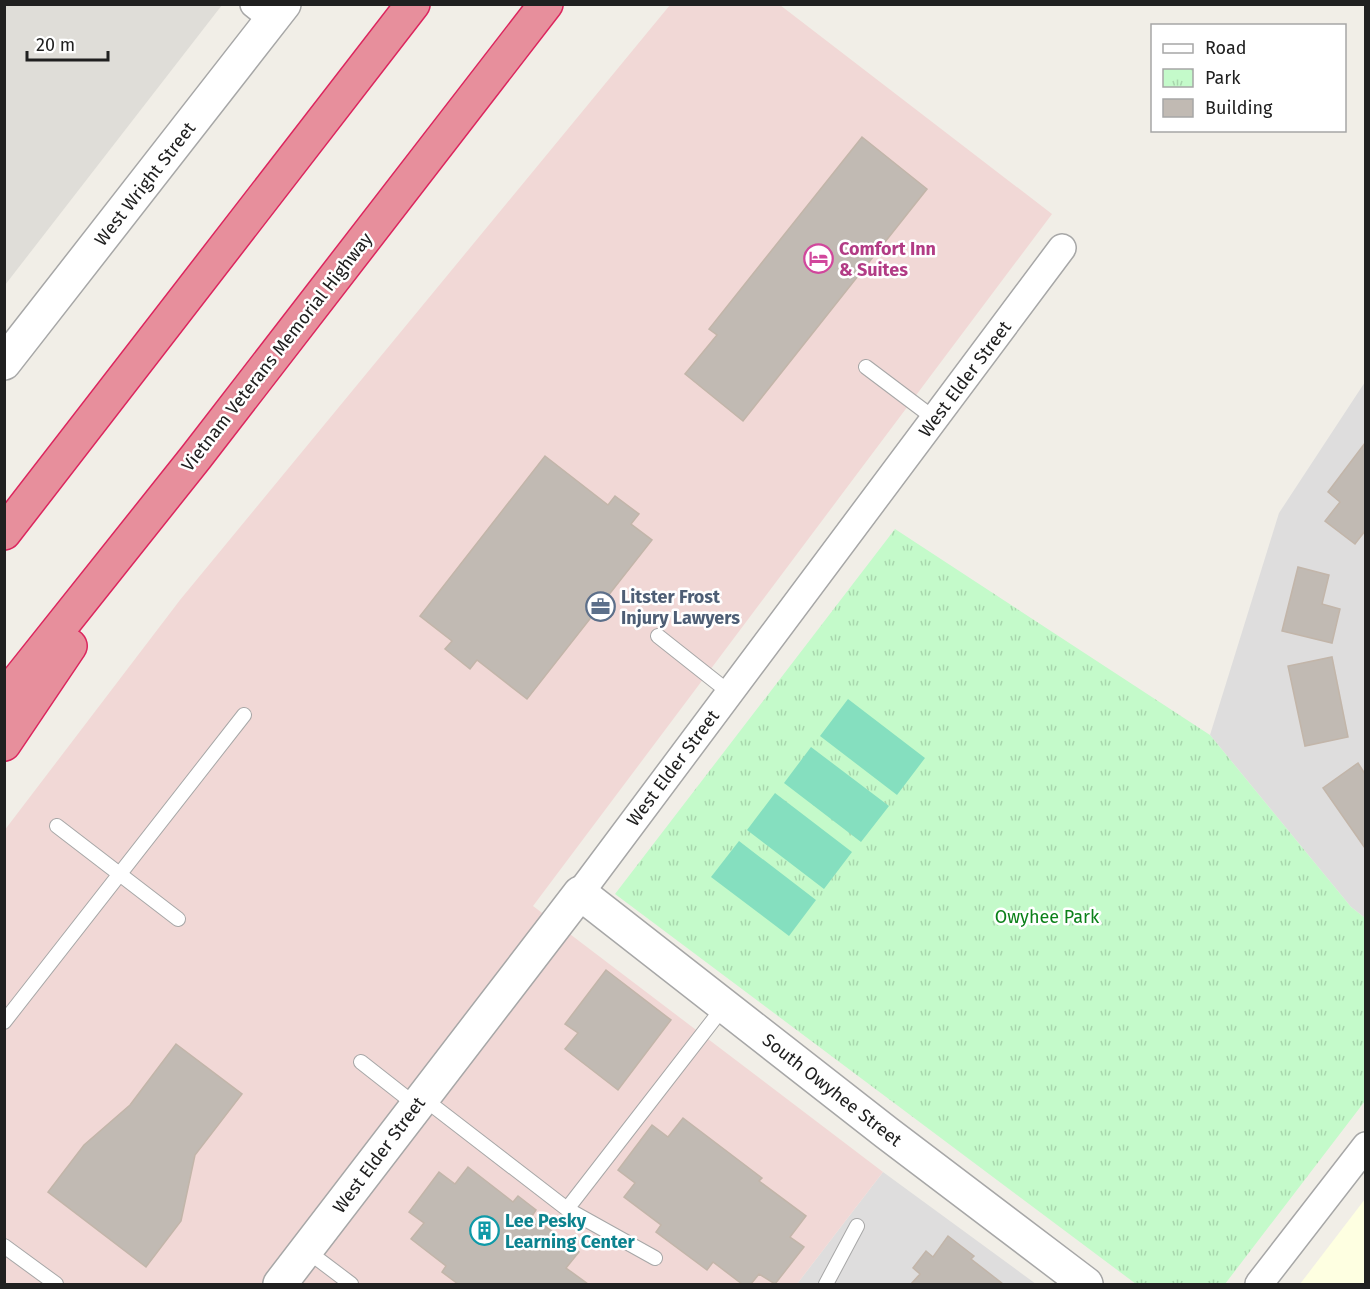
<svg xmlns="http://www.w3.org/2000/svg" width="1370" height="1289" viewBox="0 0 1370 1289" font-family="'Fira Sans',sans-serif">
<defs>
<pattern id="park-tufts" width="24" height="20" patternUnits="userSpaceOnUse" patternTransform="scale(1.5)"><rect width="24" height="20" fill="#c4faca"/><path d="M3 7l-1-3M5 7V3M7 7l1-3M15 17l-1-3M17 17v-4M19 17l1-3" fill="none" stroke="#a8d6ad"/></pattern>
</defs>
<rect width="100%" height="100%" fill="#f1eee7"/>
<!-- residential -->
<path fill="#dedddd" d="M 1365,382 L 1365,918 L 1351,907 L 1210,735 L 1279,513 Z
M 883,1172 L 1036,1284 L 797,1284 Z"/>
<!-- commercial -->
<path fill="#f1d8d6" d="M 670,5 L 780,5 L 1052,214 L 533,906 L 883,1172 L 797,1284 L 5,1284 L 4,831 L 180,600 Z"/>
<!-- education -->
<path fill="#feffe1" d="M 1365,1199 L 1365,1284 L 1300,1284 Z"/>
<!-- airport -->
<path fill="#dfddd8" d="M 5,4 L 222,5 L 5,285 L 4,5 Z"/>
<!-- park -->
<path fill="url(#park-tufts)" d="M 895,529 L 1210,735 L 1351,907 L 1365,918 L 1365,1101 L 1225,1284 L 1136,1284 L 615,894 Z"/>
<!-- pitch -->
<path fill="#85dfbf" d="M 848,699 L 925,758 L 897,795 L 820,736 Z
M 811,747 L 889,806 L 861,842 L 784,783 Z
M 775,793 L 852,852 L 824,889 L 747,830 Z
M 739,841 L 816,900 L 789,936 L 711,877 Z"/>
<!-- building -->
<path fill="#c1bab3" stroke="#c2b5a9" stroke-width="1.5" d="M 862,137 L 927,189 L 743,421 L 685,374 L 717,335 L 709,329 Z
M 1365,443 L 1365,531 L 1355,544 L 1325,521 L 1340,502 L 1328,492 Z
M 545,456 L 608,505 L 615,496 L 639,514 L 631,524 L 652,540 L 527,699 L 477,660 L 470,669 L 445,649 L 452,641 L 420,616 Z
M 1298,567 L 1329,575 L 1322,604 L 1340,609 L 1332,643 L 1282,631 Z
M 1332,657 L 1348,737 L 1305,746 L 1288,666 Z
M 1358,763 L 1365,774 L 1365,848 L 1323,788 Z
M 606,970 L 671,1020 L 618,1090 L 565,1049 L 578,1033 L 565,1024 Z
M 176,1044 L 242,1094 L 195,1155 L 181,1221 L 146,1267 L 48,1192 L 84,1145 L 130,1105 Z
M 683,1118 L 762,1178 L 759,1181 L 806,1216 L 790,1237 L 804,1247 L 775,1284 L 759,1274 L 751,1284 L 742,1284 L 713,1262 L 707,1270 L 656,1232 L 661,1225 L 624,1197 L 635,1183 L 618,1170 L 652,1125 L 668,1137 Z
M 468,1167 L 513,1202 L 518,1196 L 536,1210 L 532,1216 L 579,1252 L 566,1268 L 588,1284 L 458,1284 L 442,1272 L 446,1266 L 411,1239 L 424,1223 L 409,1212 L 439,1172 L 455,1184 Z
M 948,1236 L 974,1256 L 971,1259 L 1003,1284 L 911,1284 L 920,1274 L 913,1268 L 926,1251 L 933,1257 Z"/>
<g fill="none" stroke-linecap="round" stroke-linejoin="round">
<defs>
<path id="service" d="M 866,367 L 935,419
M 658,636 L 730,693
M 57,826 L 178,919
M 4,1022 L 244,715
M 361,1062 L 417,1106
M 423,1098 L 567,1209 L 655,1258
M 567,1209 L 725,1005
M 4,1246 L 56,1284
M 306,1250 L 351,1284
M 826,1284 L 857,1226"/>
<path id="minor" d="M 254,4 L 273,19
M 580,893 L 1062,248
M 1259,1284 L 1366,1146"/>
<path id="tertiary" d="M 4,363 L 284,4
M 280,1284 L 580,893 L 887,1133 L 1086,1284"/>
<path id="motorway" d="M 4,533 L 413,4
M 4,698 L 196,457 L 546,4
M 4,744 L 70,646"/>
</defs>
<!-- service casing -->
<use href="#service" stroke="#a7a7a7" stroke-width="16"/>
<!-- minor casing -->
<use href="#minor" stroke="#a7a7a7" stroke-width="30"/>
<!-- tertiary casing -->
<use href="#tertiary" stroke="#a7a7a7" stroke-width="36"/>
<!-- motorway casing -->
<use href="#motorway" stroke="#dc265e" stroke-width="36"/>
<!-- service -->
<use href="#service" stroke="#fff" stroke-width="14"/>
<!-- minor -->
<use href="#minor" stroke="#fff" stroke-width="27"/>
<!-- tertiary -->
<use href="#tertiary" stroke="#fff" stroke-width="33"/>
<!-- motorway -->
<use href="#motorway" stroke="#e78f9c" stroke-width="33"/>
</g>
<!-- icons -->
<defs>
<symbol id="hotel-ring" viewBox="-11 -11 22 22"><circle r="9.5" fill="#fff" stroke="#d1479c" stroke-width="1.5"/><path d="M-6-4.5h1.5V1H6V5H4.5V3h-9V5H-6ZM-4 0a1.8 1.8 0 1 1 3.6 0ZM.5 0V-2.5h3Q6-2.5 6 0Z" fill="#d1479c"/></symbol>
<symbol id="office-ring" viewBox="-11 -11 22 22"><circle r="9.5" fill="#fff" stroke="#5c6f8a" stroke-width="1.5"/><path d="M-6-3h4V-5.5h4V-3h4V5H-6ZM-1-4.5V-3h2v-1.5ZM-6 0V1H6V0Z" fill="#5c6f8a"/></symbol>
<symbol id="building-ring" viewBox="-11 -11 22 22"><circle r="9.5" fill="#fff" stroke="#0f9aa8" stroke-width="1.5"/><path d="M-4-6H4V6H1V3H-1V6H-4ZM-2.5-4.3h1.7v1.8h-1.7ZM.8-4.3h1.7v1.8H.8ZM-2.5-1h1.7V.8h-1.7ZM.8-1h1.7V.8H.8Z" fill="#0f9aa8"/></symbol>
</defs>
<g fill-rule="evenodd">
<use href="#hotel-ring" x="802" y="242" width="33" height="33"/>
<use href="#office-ring" x="584" y="590" width="33" height="33"/>
<use href="#building-ring" x="468" y="1214" width="33" height="33"/>
</g>
<g text-anchor="middle" dominant-baseline="central" stroke-width="5" stroke-linejoin="round" paint-order="stroke">
<!-- street labels -->
<g font-size="18" fill="#202020" stroke="#fff">
<text transform="translate(145 184) rotate(-52)">West Wright Street</text>
<text transform="translate(277 352) rotate(-52)">Vietnam Veterans Memorial Highway</text>
<text transform="translate(965 379) rotate(-53)">West Elder Street</text>
<text transform="translate(673 768) rotate(-53)">West Elder Street</text>
<text transform="translate(832 1090) rotate(38)">South Owyhee Street</text>
<text transform="translate(379 1155) rotate(-53)">West Elder Street</text>
</g>
<!-- hotel labels -->
<g font-size="18" font-weight="bold" fill="#b23c85" stroke="#fff" text-anchor="start">
<text x="839" y="249">Comfort Inn<tspan x="839" dy="21">&amp; Suites</tspan></text>
</g>
<!-- service labels -->
<g font-size="18" font-weight="bold" fill="#4e5e75" stroke="#fff" text-anchor="start">
<text x="621" y="597">Litster Frost<tspan x="621" dy="21">Injury Lawyers</tspan></text>
</g>
<!-- park labels -->
<g font-size="18" fill="#0b8119" stroke="#fff">
<text x="1047" y="917">Owyhee Park</text>
</g>
<!-- culture labels -->
<g font-size="18" font-weight="bold" fill="#0d838f" stroke="#fff" text-anchor="start">
<text x="505" y="1221">Lee Pesky<tspan x="505" dy="21">Learning Center</tspan></text>
</g>
</g>
<!-- border -->
<rect width="1370" height="1289" fill="none" stroke="#202020" stroke-width="12"/>
<!-- legend -->
<rect x="1151" y="24" width="195" height="108" fill="#ffffff" stroke="#a6a6a6" stroke-width="1.5"/>
<rect x="1163" y="44" width="30" height="9" fill="#ffffff" stroke="#a6a6a6" stroke-width="1.5"/>
<text x="1205" y="54" font-size="18" fill="#202020">Road</text>
<rect x="1163" y="69" width="30" height="18" fill="url(#park-tufts)" stroke="#a6a6a6" stroke-width="1.5"/>
<text x="1205" y="84" font-size="18" fill="#202020">Park</text>
<rect x="1163" y="99" width="30" height="18" fill="#c1bab3" stroke="#a6a6a6" stroke-width="1.5"/>
<text x="1205" y="114" font-size="18" fill="#202020">Building</text>
<!-- scale -->
<path d="M27 51v9h81v-9" fill="none" stroke="#202020" stroke-width="3"/>
<text x="36" y="51" font-size="18" fill="#202020" stroke="#ffffff" stroke-width="4.5" paint-order="stroke">20 m</text>
</svg>
